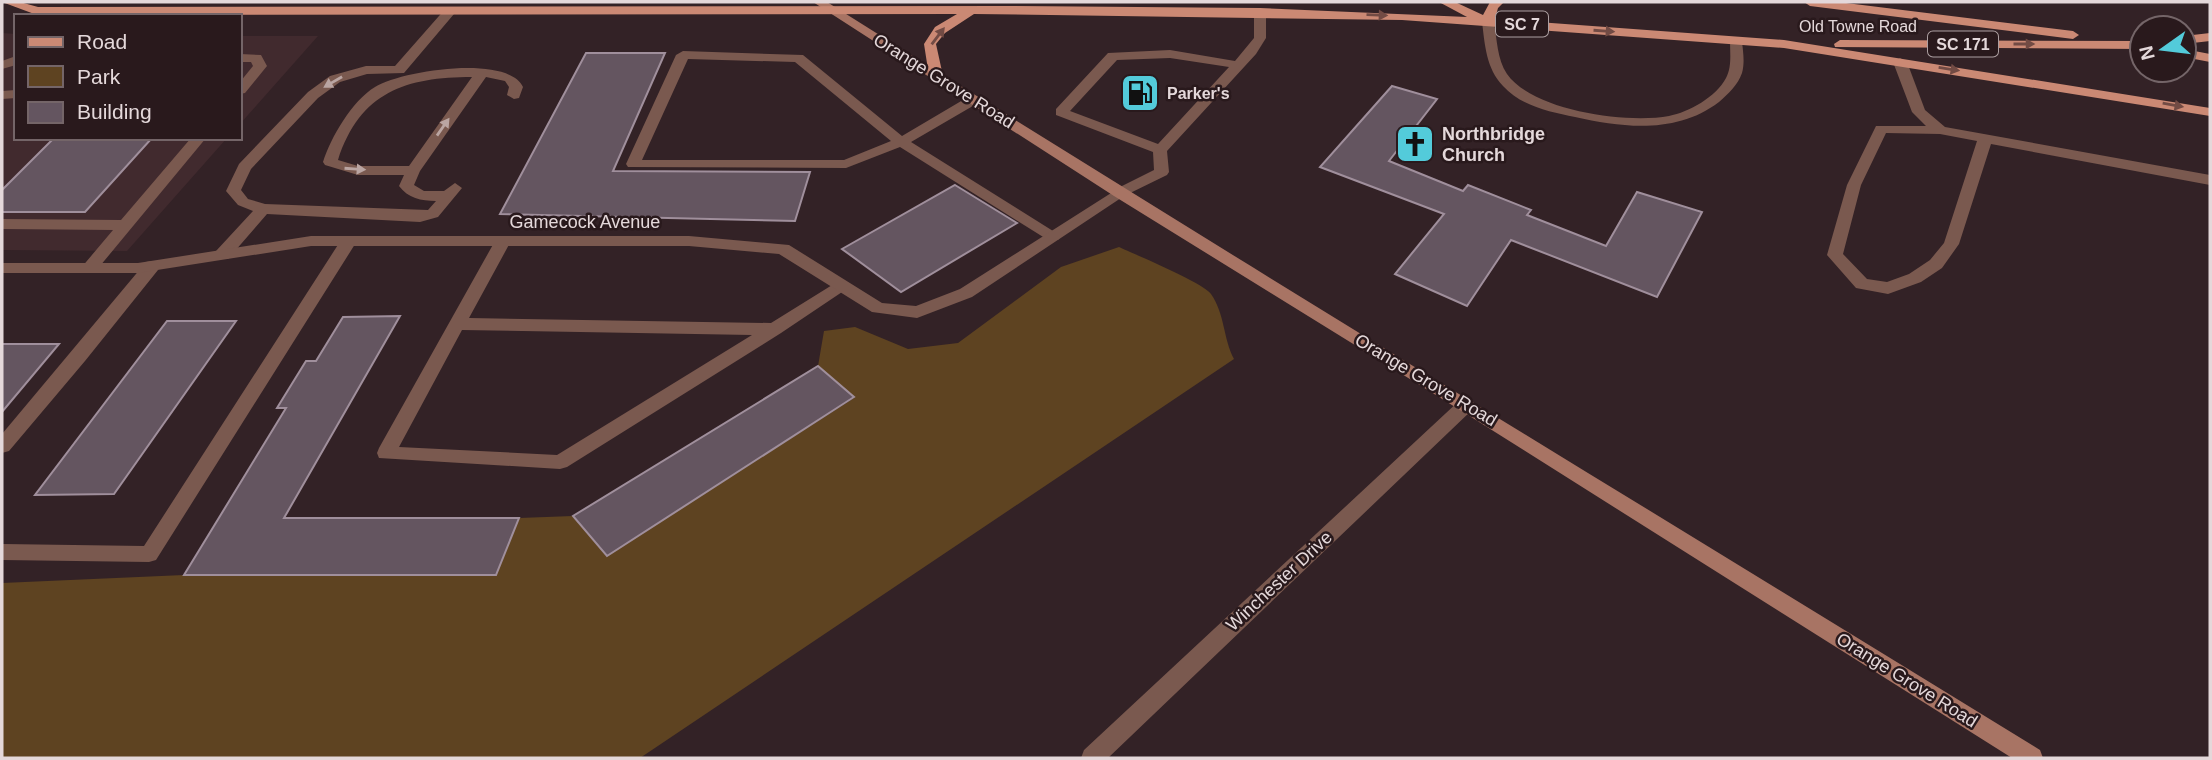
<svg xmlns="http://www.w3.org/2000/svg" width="2212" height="760" viewBox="0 0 2212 760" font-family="Helvetica,sans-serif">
<rect width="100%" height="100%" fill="#332226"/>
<!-- built -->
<path fill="#412a2e" d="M 2,33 L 16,34 L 16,138 L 227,138 L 127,251 L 2,250 Z
M 240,36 L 318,36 L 240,124 Z"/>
<!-- green -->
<path fill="#5e4321" d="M 1119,247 C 1136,255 1202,282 1211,294 C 1225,314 1223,338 1234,359 L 640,758 L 2,758 L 2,583 L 184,575 L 495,575 L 519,518 L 573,516 L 607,556 L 854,398 L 818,366 L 824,331 L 855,327 L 908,349 L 958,343 L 1061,267 Z"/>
<!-- building -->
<path fill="#645560" stroke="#a08f9c" stroke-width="2" d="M 586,53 L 665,53 L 613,171 L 810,172 L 795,221 L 500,214 Z
M 1392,86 L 1437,99 L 1389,161 L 1463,191 L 1468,185 L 1531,210 L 1527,215 L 1606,246 L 1637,192 L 1702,212 L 1657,297 L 1511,240 L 1467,306 L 1395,274 L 1444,214 L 1320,167 Z
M 54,138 L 152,138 L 85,212 L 2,212 L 2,190 Z
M 955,185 L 1017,223 L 901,292 L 842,249 Z
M 400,316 L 284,518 L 519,518 L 496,575 L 184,575 L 286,408 L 277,408 L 306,361 L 316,361 L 343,317 Z
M 167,321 L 236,321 L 114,494 L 35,495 Z
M 2,344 L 59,344 L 2,412 Z
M 818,366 L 854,397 L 607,556 L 573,516 Z"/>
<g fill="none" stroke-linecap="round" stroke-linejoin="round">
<!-- lane -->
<path fill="#7a594f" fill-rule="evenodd" d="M 450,7 L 456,11 L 454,14 L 404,73 L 367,74 L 340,82 L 318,98 L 251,169 L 241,190 L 248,199 L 265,204 L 428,210 L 436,201 C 421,201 408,198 399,186 L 404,175 L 358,175 L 325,165 L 323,162 C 331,137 352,101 375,87 C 401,71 507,54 523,87 L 519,98 L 514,99 L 507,95 L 509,87 L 505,81 L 486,77 L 420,171 L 414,185 L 424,191 L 444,191 L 455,183 L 462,188 L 438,217 L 420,222 L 267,214 L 228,259 L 216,259 L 214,255 L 216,251 L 253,211 L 238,205 L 226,191 L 239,164 L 308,92 L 330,76 L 366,66 L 395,66 L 446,8 ZM 472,77 L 409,166 L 358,166 L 338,160 C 360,92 406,77 472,77 Z
M 1260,8 L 1266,12 L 1266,38 L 1256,54 L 1167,151 L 1169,172 L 1167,175 L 1124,196 L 1114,196 L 1112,193 L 1114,190 L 1154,170 L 1153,152 L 1056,115 L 1056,109 L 1108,53 L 1170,50 L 1235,61 L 1254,38 L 1254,12 ZM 1170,58 L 1229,67 L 1158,144 L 1070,111 L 1117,60 Z
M 1488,18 L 1494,22 C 1497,39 1497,59 1507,74 C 1533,111 1627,124 1669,116 C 1689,112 1716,97 1726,78 C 1732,67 1730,53 1730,41 L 1736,37 L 1742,41 C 1743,52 1745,62 1742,73 C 1738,85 1728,94 1719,102 C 1677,134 1624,128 1575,117 C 1550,112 1521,106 1503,86 C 1486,68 1485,45 1482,22 Z
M 683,51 L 803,55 L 902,136 L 968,97 L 978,97 L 978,103 L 911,142 L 1061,236 L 1058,240 L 1048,240 L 900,147 L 846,168 L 628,167 L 626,164 L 676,55 ZM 688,59 L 795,62 L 891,141 L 844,160 L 642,160 Z
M 240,54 L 261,55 L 267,66 L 245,93 L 240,94 L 240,82 L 253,66 L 251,62 L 240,62 Z
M 16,56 L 16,65 L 2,69 L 2,61 Z
M 1900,58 L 1907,62 L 1925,110 L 1945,127 L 2210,175 L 2210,185 L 1991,144 L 1959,244 L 1942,268 L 1921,282 L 1888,294 L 1856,288 L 1827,255 L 1847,185 L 1876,126 L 1926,126 L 1912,112 L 1893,62 ZM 1886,133 L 1940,134 L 1977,141 L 1944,243 L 1930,260 L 1909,274 L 1887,282 L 1867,279 L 1843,254 L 1861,185 Z
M 16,90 L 16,98 L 2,99 L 2,91 Z
M 191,138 L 206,138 L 95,272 L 83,272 L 81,268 L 113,230 L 2,229 L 2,219 L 121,220 Z
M 349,236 L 357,241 L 156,560 L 149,562 L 2,560 L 3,544 L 144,546 L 343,237 Z
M 503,236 L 511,241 L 469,318 L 771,323 L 837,282 L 843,280 L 851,286 L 781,333 L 567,467 L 560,469 L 379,458 L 377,453 L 379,448 L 495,241 ZM 462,330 L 752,335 L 557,455 L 399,447 Z
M 152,261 L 160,266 L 158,270 L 85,361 L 9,451 L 2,453 L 2,434 L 146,262 Z"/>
<!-- street -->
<path fill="#7a594f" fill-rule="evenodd" d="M 1119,188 L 1126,193 L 1124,196 L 972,297 L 917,318 L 872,312 L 779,254 L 689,246 L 311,246 L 138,273 L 2,273 L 2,263 L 138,263 L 311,236 L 689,236 L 789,245 L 882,303 L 916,306 L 960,289 Z
M 1466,398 L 1472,400 L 1475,405 L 1472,410 L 1108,758 L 1081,758 L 1084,750 L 1460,400 Z"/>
<!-- secondary -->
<path fill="#a87464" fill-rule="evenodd" d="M 813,2 L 827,2 C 1229,256 1636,501 2040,750 L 2043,758 L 2012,758 L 1460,410 L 1114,196 Z"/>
<!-- primary -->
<path fill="#cb8974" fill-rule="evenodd" d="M 2,2 L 20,2 L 38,7 L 1012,6 L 1260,8 L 1467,17 L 1439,2 L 1455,2 L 1483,15 L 1490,2 L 1504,2 L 1498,8 L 1495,19 L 1784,40 L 2210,108 L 2210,116 L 1784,48 L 1402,20 L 974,14 L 945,33 L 936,44 L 943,76 L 936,80 L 929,76 L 924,44 L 935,27 L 957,14 L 37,15 Z
M 1804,2 L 1838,2 L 2073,31 L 2079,35 L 2073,39 L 1810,6 Z
M 2210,33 L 2210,41 L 2184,44 L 2184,36 Z
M 1840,40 L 2142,41 L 2142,49 L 1835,47 L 1834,44 Z
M 2184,49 L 2210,54 L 2210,62 L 2184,57 Z"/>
</g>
<!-- one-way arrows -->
<defs><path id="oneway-solid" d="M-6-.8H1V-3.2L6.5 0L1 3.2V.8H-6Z" transform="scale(1.75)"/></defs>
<g fill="#724b44">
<use href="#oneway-solid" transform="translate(1377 15) rotate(2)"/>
<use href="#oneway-solid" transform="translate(1604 31) rotate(4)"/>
<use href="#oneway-solid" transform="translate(938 36) rotate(-53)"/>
<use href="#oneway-solid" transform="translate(2024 44)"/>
<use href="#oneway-solid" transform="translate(1949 69) rotate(9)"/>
<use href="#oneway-solid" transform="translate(2173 105) rotate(10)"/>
</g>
<g fill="#baa5a2">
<use href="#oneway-solid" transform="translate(333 82) rotate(150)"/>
<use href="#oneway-solid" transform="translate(443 127) rotate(-55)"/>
<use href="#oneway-solid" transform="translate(355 169) rotate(4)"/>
</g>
<!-- icons -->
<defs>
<symbol id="fuel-square" viewBox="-11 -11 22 22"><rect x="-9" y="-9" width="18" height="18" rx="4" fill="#53cbda" stroke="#29191c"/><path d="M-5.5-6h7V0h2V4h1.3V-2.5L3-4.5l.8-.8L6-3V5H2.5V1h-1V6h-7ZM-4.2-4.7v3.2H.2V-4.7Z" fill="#111"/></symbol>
<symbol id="church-square" viewBox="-11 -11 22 22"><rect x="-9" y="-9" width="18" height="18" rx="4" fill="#53cbda" stroke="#29191c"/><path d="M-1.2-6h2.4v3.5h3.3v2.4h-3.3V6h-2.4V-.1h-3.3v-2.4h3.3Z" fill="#111"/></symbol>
</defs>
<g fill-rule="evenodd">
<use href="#fuel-square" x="1118" y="71" width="44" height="44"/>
<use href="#church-square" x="1393" y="122" width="44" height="44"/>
</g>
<g text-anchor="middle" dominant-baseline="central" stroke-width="5" stroke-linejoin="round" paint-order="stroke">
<!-- shield labels -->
<g fill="#29191c" stroke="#ac9fa1" stroke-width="2">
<rect x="1496" y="11.5" width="52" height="25" rx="5"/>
<rect x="1928" y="31.5" width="70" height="25" rx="5"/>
</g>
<g font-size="16" font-weight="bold" fill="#e4d8da">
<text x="1522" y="24">SC 7</text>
<text x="1963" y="44">SC 171</text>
</g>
<!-- far-street labels -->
<g font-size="16" fill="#e4d8da" stroke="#29191c">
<text x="1858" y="26">Old Towne Road</text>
</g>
<!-- far-poi labels -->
<g font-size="16" font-weight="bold" fill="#e4d8da" stroke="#29191c" text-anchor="start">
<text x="1167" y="93">Parker's</text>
</g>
<!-- street labels -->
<g font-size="18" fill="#e4d8da" stroke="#29191c">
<text transform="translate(944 81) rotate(32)">Orange Grove Road</text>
<text x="585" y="222">Gamecock Avenue</text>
<text transform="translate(1426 380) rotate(31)">Orange Grove Road</text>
<text transform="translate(1279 581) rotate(-43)">Winchester Drive</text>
<text transform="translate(1907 680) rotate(32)">Orange Grove Road</text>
</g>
<!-- poi labels -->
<g font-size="18" font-weight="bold" fill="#e4d8da" stroke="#29191c" text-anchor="start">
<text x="1442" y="134">Northbridge<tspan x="1442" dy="21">Church</tspan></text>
</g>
</g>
<!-- border -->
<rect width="2212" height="760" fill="none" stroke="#e4d8da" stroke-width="7"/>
<!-- legend -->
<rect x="14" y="14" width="228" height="126" fill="#29191c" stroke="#746568" stroke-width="2"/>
<rect x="28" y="37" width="35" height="10" fill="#cb8974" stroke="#746568" stroke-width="2"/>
<text x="77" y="49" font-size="21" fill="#e4d8da">Road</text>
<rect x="28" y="66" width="35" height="21" fill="#5e4321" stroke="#746568" stroke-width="2"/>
<text x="77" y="84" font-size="21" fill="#e4d8da">Park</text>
<rect x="28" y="102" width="35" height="21" fill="#645560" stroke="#746568" stroke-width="2"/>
<text x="77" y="119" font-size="21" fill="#e4d8da">Building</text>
<!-- north arrow -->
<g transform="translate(2163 49) rotate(256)"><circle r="33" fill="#29191c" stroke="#746568" stroke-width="2"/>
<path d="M0-5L12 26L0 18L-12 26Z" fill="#53cbda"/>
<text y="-10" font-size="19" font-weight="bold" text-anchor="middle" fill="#e4d8da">N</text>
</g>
</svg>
